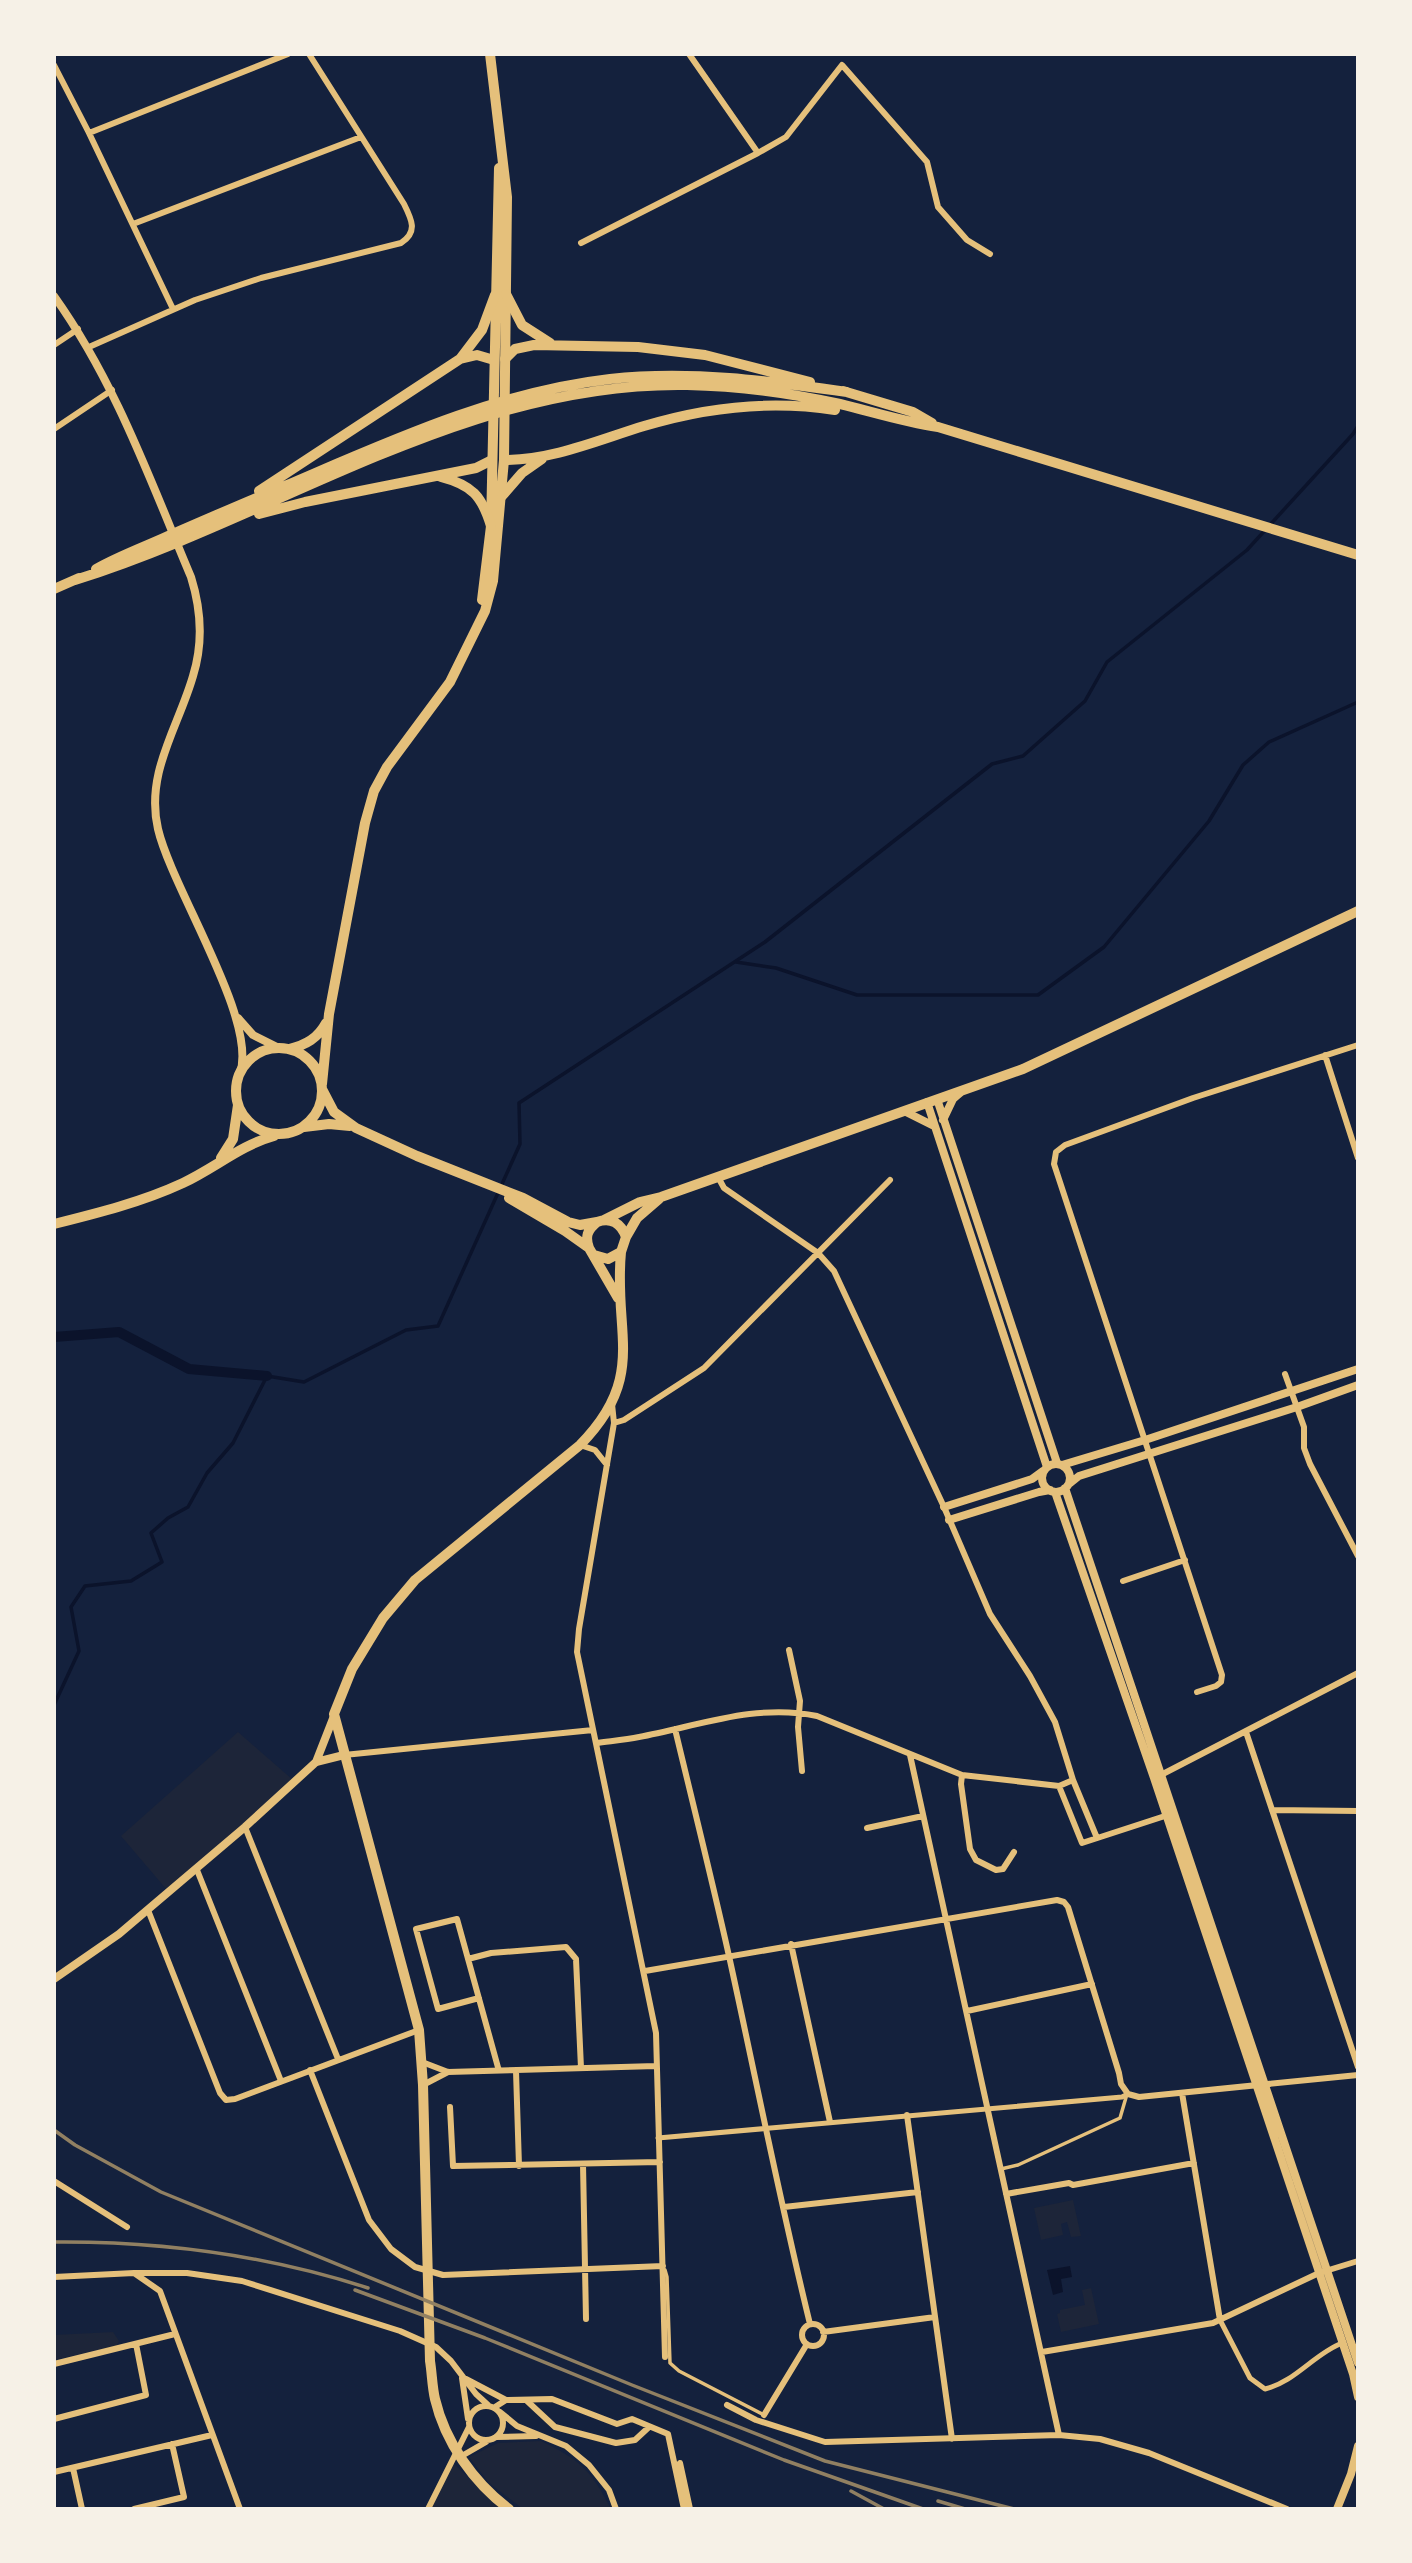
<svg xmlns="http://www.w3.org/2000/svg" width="1412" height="2563" viewBox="0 0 1412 2563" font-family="Signika,sans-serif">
<rect width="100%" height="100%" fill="#14213d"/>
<!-- green -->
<path fill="#1d2539" d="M 238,1732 L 293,1780 L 167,1890 L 121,1836 Z
M 1073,2200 L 1081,2236 L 1071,2237 L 1067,2222 L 1061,2224 L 1063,2235 L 1041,2240 L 1034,2208 Z
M 1091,2288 L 1099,2324 L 1061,2332 L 1057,2314 L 1060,2313 L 1060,2310 L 1085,2305 L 1082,2290 Z
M 113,2332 L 119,2341 L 117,2346 L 54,2360 L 54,2335 Z
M 541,2441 C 580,2460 591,2470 611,2509 L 523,2509 L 489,2483 L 469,2457 L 498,2443 Z
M 452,2462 L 503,2509 L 428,2509 Z"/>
<!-- water -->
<path fill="#0b132b" d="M 1070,2266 L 1072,2277 L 1061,2279 L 1063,2292 L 1053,2295 L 1047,2270 Z"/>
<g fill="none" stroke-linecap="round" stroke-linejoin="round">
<!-- stream -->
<path stroke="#0b132b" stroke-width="3.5" d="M 736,962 L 776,968 L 857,995 L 1038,995 L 1104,947 L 1209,821 L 1243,765 L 1269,742 L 1358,702
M 54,1705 L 79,1651 L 71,1607 L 85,1586 L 131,1581 L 162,1562 L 151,1533 L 168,1518 L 188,1507 L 207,1473 L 233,1443 L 267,1376 L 304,1382 L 406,1330 L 438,1326 L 520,1144 L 519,1103 L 765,942 L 992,764 L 1023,756 L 1085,701 L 1107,662 L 1247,550 L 1353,434 L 1358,426"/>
<!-- canal -->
<path stroke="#0b132b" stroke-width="10" d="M 54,1337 L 119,1332 L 189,1369 L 267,1376"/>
<!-- service -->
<path stroke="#e5c07b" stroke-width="3.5" d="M 1001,2169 L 1018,2165 L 1120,2118 L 1127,2094
M 665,2270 L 667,2277 L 670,2363 L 679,2371 L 764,2415"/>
<!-- pedestrian -->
<path stroke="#e5c07b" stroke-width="5" d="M 658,2138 L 1122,2097 L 1128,2094
M 1220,2320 L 1250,2378 L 1265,2389 C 1295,2382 1314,2354 1342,2343"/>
<!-- minor -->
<path stroke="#e5c07b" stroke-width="6" d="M 689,54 L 758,153 L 786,137 L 842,65 L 927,162 L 938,207 L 967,240 L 990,254
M 54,65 L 89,133 L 173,309
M 89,133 L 288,54
M 133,224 L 361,137
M 581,243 L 758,153
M 54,345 L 78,329
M 89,347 L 195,300 L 261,278 L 401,243 C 418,232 412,220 404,204 L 309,54
M 54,429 L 112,390
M 1325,1055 L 1358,1158
M 718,1177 L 724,1188 L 818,1253 L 834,1271 L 944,1507 L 990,1614 L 1030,1676 L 1055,1722 L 1073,1780
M 1285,1374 L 1304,1427 L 1304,1448 L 1310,1464 L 1358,1556
M 612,1404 L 614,1423 L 579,1629 L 577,1652 L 656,2033 L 665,2357
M 614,1423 L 624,1420 L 704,1368 L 890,1180
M 580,1445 L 595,1450 L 607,1465
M 1123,1581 L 1185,1560
M 789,1650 L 800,1701 L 798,1727 L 802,1771
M 1197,1692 L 1216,1686 L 1221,1682 L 1222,1675 L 1054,1164 L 1056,1152 L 1065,1145 L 1193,1098 L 1358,1045
M 675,1729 C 693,1804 712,1880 729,1956 C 756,2079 780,2202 810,2324
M 1246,1732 L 1358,2067
M 596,1743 C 610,1741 625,1740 639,1737 C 698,1726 756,1703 817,1716 L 962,1775 L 1059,1786 L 1073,1780 L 1097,1838
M 344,1755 L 593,1730
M 910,1755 L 1059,2435
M 962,1775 L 961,1784 L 970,1849 L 976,1860 L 996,1870 L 1003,1869 L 1014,1852
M 1157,1777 L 1358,1673
M 1059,1786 L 1082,1843 L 1168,1815
M 1272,1810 L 1358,1811
M 245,1827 L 338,2059
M 867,1828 L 923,1816
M 197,1870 L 281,2081
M 148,1910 L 220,2093 L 226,2100 L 235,2099 L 419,2030
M 791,1944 L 830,2122
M 468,1959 L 491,1953 L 566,1947 L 576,1959 L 581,2068
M 645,1971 L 1057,1900 L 1064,1902 L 1068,1907 L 1119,2073 L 1121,2084 L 1128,2094 L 1139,2097 L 1358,2075
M 479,1998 L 438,2009 L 416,1929 L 457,1919 L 499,2071
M 967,2011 L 1092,1984
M 422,2062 L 448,2072 L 656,2066
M 310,2070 L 369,2220 L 391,2249 L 415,2267 L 443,2275 L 663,2266
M 516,2071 L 519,2166
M 423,2085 L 448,2072
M 1182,2093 L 1220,2320
M 450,2107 L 453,2166 L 660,2162
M 907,2115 L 952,2439
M 583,2164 L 586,2319
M 54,2181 L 127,2227
M 1006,2194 L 1069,2183 L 1073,2185 L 1194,2163
M 784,2207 L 918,2192
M 134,2273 L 187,2273 L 242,2281 L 400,2331 L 436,2347 L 451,2361 L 476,2394 L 488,2405
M 54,2277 L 134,2273 L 160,2291 L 240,2509
M802 2335a11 11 0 1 1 22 0a11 11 0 1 1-22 0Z
M 823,2332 L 935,2317
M 1042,2352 L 1213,2323 L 1319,2273 L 1358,2261
M 54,2364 L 175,2334
M 462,2378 L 468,2419
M 466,2379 L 506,2400
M 526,2400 L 555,2427 L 616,2443 L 635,2440 L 648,2428
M 727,2405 L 756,2420 L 825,2442 L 1059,2435 L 1100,2439 L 1149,2453 L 1287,2509
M469 2423a17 17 0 1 1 34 0a17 17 0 1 1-34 0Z
M 495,2407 L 506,2400 L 552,2399 L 617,2424 L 632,2419 L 668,2434 L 684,2509
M 500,2412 L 517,2426 L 566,2446 L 589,2465 L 609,2490 L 616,2509
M 764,2415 L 807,2344
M 54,2419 L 146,2395 L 136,2344
M 496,2437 L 536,2436
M 460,2457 L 486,2442
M 680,2463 L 690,2509
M 73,2468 L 82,2509
M 54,2472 L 212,2435
M 134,2509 L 184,2497 L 172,2444
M 428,2509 L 469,2427"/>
<!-- tertiary -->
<path stroke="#e5c07b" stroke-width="8" d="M 54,296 C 116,383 150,480 191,577 C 201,609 203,644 193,676 C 178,728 145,773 158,829 C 172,889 258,1020 240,1073
M 238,1018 L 253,1035 L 279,1048
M 937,1099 L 1057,1463
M 927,1102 L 1047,1467
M 906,1112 L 934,1126
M 943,1120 L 953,1099 L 960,1093
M1042 1478a14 14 0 1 1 28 0a14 14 0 1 1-28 0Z
M 1062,1465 L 1145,1440 L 1358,1369
M 1069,1484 L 1079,1476 L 1297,1407 L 1358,1385
M 1065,1488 L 1358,2363
M 1055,1492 L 1154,1778 L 1353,2374 L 1358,2397
M 944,1507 L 1032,1479 L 1043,1471
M 949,1520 L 1039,1492 L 1050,1490
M 316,1762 L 334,1716
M 54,1979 L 119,1934 L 245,1827 L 316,1762 L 344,1755
M 1337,2509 L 1351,2474 L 1358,2446"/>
<!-- primary -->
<path stroke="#e5c07b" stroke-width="10" d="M 482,600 L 491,526 L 499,168
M236 1091a43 43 0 1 1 86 0a43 43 0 1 1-86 0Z
M 289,1049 C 306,1045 318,1038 326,1023
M 322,1084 L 329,1014 L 365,823 L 374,791 L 387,767 L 450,682 L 485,611 L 493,581 L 504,460 L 507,197 L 490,54
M 322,1089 L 334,1112 L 356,1128 L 417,1156 L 523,1198 L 568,1222 L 580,1225 L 597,1222
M 304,1127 L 329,1124 L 350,1126
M 221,1158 L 233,1139 L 238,1105
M 509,1198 L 565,1231 L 589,1248
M 604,1220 L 640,1202 L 661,1197 L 1023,1069 L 1358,911
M 54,1224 C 98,1213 142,1202 183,1183 C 215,1168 241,1145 274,1136
M 626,1237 L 637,1218 L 659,1199
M 594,1255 L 608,1259 L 621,1252 L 626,1237 C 621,1223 611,1217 597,1222 C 587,1230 585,1237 589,1248 L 618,1298
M 509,2509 C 474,2483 445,2442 435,2399 C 432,2386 432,2373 430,2361 L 423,2085 L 419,2030 L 334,1714 L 352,1669 L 383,1618 L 415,1580 L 580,1445 C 648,1376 613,1333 621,1252"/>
<!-- trunk -->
<path stroke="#e5c07b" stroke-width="10" d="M 506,294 L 522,325 L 550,343
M 460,359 L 477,355 L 494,360
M 505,359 L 515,349 L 534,345 L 638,347 L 705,355 L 810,382
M 843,391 L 913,412 L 932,423
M 504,460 C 553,460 598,440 644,426 C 707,407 771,400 835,410
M 441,477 C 472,485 482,496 491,526
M 259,491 L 460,359 L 482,330 L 495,295
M 502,496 L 522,473 L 542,459
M 259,514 L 305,502 L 476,468 L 492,460
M 96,569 C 119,556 144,547 168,536 C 207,519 246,502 285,486 C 390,441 496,392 610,379 C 690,370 769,381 847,392
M 75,580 C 279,516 466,381 687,385 C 739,386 790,393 840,404 C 873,412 904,422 938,427 L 1358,555
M 54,589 L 79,578"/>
<!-- rail -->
<path stroke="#918062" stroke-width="3.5" d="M 54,2130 L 75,2145 L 161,2192 L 632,2385 L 825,2461 L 1014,2509
M 54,2242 C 161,2241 266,2255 368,2288
M 355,2290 L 485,2338 L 784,2460 L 923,2509
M 851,2491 L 884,2509
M 938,2501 L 965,2509"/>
</g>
<!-- border -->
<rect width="1412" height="2563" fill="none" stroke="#f6f1e7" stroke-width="112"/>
</svg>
